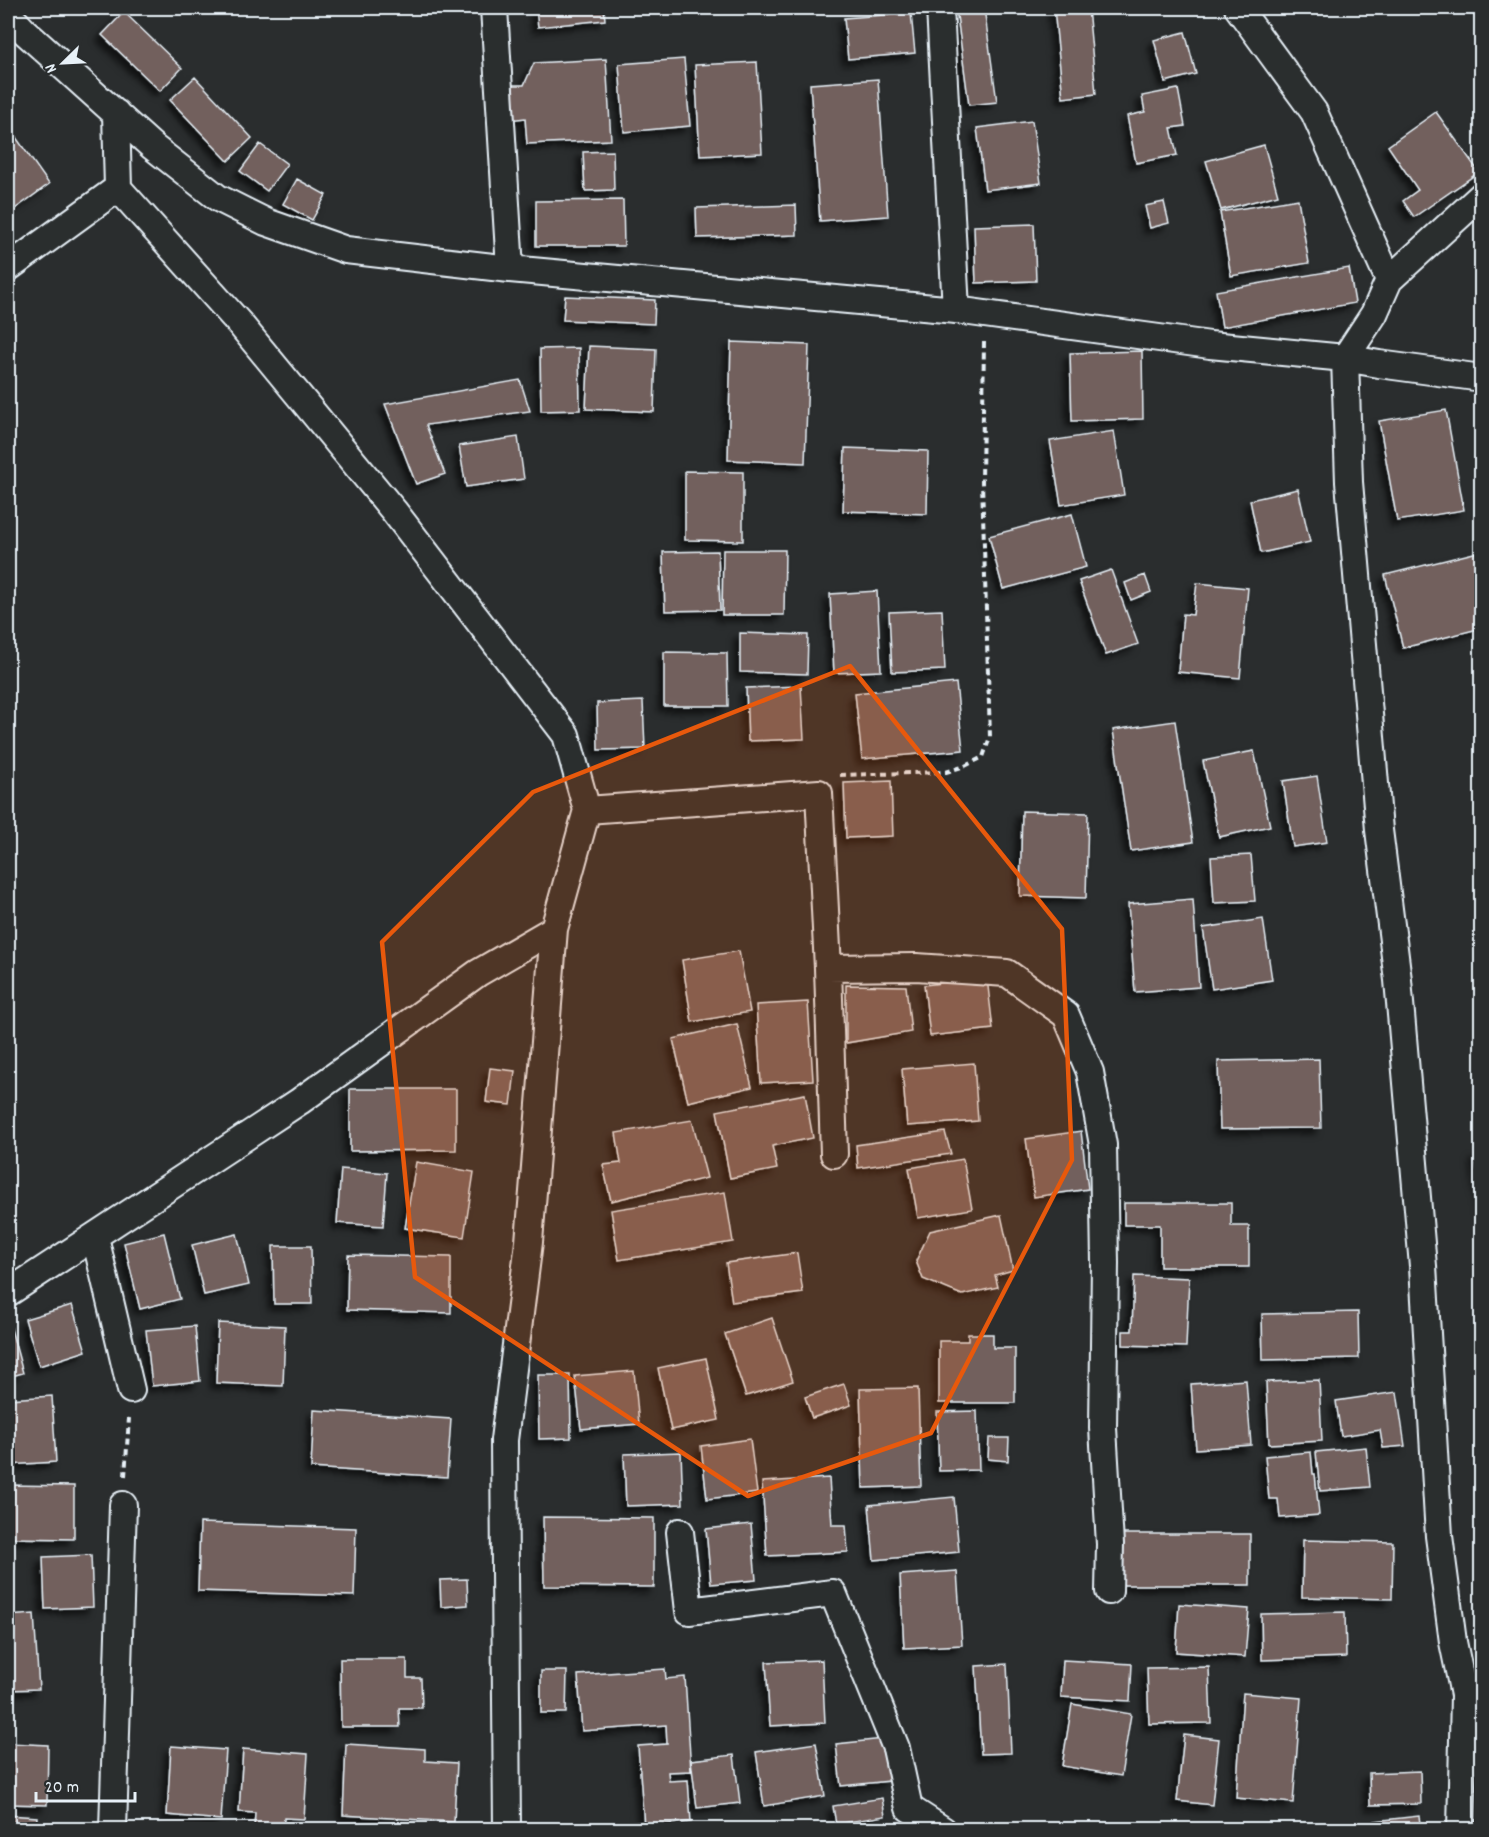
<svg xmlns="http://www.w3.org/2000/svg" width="1489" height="1837" viewBox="0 0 1489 1837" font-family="Dekko,sans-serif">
<defs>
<filter id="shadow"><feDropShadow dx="-5.5" dy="5.5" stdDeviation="3" flood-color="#0009"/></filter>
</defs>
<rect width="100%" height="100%" fill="#2a2d2e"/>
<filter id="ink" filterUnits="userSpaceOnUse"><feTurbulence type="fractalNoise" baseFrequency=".0167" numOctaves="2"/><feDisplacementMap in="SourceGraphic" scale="12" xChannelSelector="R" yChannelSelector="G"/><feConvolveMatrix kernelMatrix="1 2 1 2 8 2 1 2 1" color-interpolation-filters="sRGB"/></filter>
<g filter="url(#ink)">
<!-- building -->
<path fill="#72605d" stroke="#e8f1f8" stroke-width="1.5" filter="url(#shadow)" d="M 536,8 L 604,8 L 605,20 L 538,27 Z
M 956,8 L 984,8 L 997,102 L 969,105 Z
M 1054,8 L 1088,8 L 1096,94 L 1063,98 Z
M 124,12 L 182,68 L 160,91 L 102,35 Z
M 911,13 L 915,53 L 848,59 L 844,18 Z
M 1185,32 L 1196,74 L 1165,82 L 1154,40 Z
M 606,59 L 611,140 L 527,144 L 525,118 L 509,120 L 507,85 L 524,85 L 534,63 Z
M 684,59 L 690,126 L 624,132 L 619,64 Z
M 757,62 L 762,153 L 700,156 L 695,65 Z
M 195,77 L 252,138 L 228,161 L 170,100 Z
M 878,79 L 888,216 L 820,221 L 810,84 Z
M 1178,89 L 1185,126 L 1171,128 L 1177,155 L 1136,163 L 1127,116 L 1145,112 L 1142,96 Z
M 1436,112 L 1479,172 L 1414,217 L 1403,201 L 1418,190 L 1388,146 Z
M 1032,121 L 1041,183 L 985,190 L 977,128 Z
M 8,126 L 49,184 L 8,214 Z
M 260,144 L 287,164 L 267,191 L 240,171 Z
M 1264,145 L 1278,195 L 1221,210 L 1206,161 Z
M 613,151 L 614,190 L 585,191 L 583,152 Z
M 297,179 L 326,195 L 312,220 L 283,204 Z
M 1298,199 L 1309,263 L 1231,276 L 1220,212 Z
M 623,200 L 624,246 L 536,246 L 536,201 Z
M 1164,202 L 1169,223 L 1150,228 L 1145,206 Z
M 796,205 L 797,235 L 697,238 L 696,208 Z
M 1034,224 L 1036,281 L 976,283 L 974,226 Z
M 1349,268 L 1355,303 L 1222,327 L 1216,291 Z
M 565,296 L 655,300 L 654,324 L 563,320 Z
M 731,342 L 809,345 L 805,463 L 728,460 Z
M 589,346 L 656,349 L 654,412 L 586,409 Z
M 579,348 L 580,410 L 541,411 L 540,349 Z
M 1142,351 L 1143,419 L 1072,421 L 1070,353 Z
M 520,380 L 530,411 L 426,425 L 445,474 L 416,484 L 385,404 Z
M 1446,410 L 1464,510 L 1397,521 L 1379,421 Z
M 1114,431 L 1124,495 L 1061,505 L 1050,441 Z
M 518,437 L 524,479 L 466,487 L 459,446 Z
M 845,448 L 928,451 L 927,514 L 843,511 Z
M 685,471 L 743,472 L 743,541 L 685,540 Z
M 1298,489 L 1310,542 L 1261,553 L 1250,500 Z
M 1072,514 L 1086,567 L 1003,589 L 989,536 Z
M 723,550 L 785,550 L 784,615 L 722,615 Z
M 718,551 L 720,610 L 665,611 L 663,552 Z
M 1482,551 L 1482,628 L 1403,648 L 1385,575 Z
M 1111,570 L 1138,644 L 1106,655 L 1079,581 Z
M 1145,575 L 1151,592 L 1131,600 L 1125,583 Z
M 1197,583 L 1248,588 L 1240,678 L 1178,672 L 1183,614 L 1193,615 Z
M 877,591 L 881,671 L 834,673 L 830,594 Z
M 942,610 L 945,670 L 892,672 L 889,612 Z
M 740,633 L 808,635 L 807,674 L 740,672 Z
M 664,652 L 727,653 L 728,706 L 664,706 Z
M 956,683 L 963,750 L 862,759 L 855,693 Z
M 801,686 L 804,739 L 748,741 L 746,688 Z
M 643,701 L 645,749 L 598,750 L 597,703 Z
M 1175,721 L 1193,842 L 1131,851 L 1113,730 Z
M 1254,751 L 1270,826 L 1219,837 L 1203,761 Z
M 1317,776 L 1327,842 L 1293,847 L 1283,781 Z
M 891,781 L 893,836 L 846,838 L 844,783 Z
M 1022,811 L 1088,813 L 1086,898 L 1020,896 Z
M 1251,855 L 1255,901 L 1214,903 L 1211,857 Z
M 1193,899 L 1199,987 L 1135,992 L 1128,904 Z
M 1263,919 L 1272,980 L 1212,989 L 1203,928 Z
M 739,951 L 750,1012 L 692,1022 L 682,960 Z
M 987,978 L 993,1029 L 930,1036 L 924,985 Z
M 846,985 L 906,986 L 911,1032 L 846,1043 Z
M 808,1002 L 813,1080 L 761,1083 L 756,1005 Z
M 737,1024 L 752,1087 L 688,1102 L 673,1039 Z
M 1319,1059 L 1321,1128 L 1220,1129 L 1218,1061 Z
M 974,1063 L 978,1121 L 907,1126 L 902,1069 Z
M 490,1068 L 515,1071 L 511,1105 L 486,1102 Z
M 350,1089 L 456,1089 L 456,1150 L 350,1151 Z
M 805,1094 L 813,1138 L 772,1146 L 777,1169 L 730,1178 L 717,1111 Z
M 692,1120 L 707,1178 L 611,1201 L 603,1165 L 621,1163 L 616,1133 Z
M 1081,1131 L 1088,1189 L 1034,1197 L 1026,1139 Z
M 945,1132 L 951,1154 L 858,1168 L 856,1145 Z
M 1476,1155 L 1482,1155 L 1482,1210 Z
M 963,1159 L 972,1209 L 918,1218 L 909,1168 Z
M 416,1162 L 474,1172 L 464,1237 L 405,1228 Z
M 341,1169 L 387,1173 L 383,1226 L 337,1223 Z
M 725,1192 L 733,1242 L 619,1260 L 611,1210 Z
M 1124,1203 L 1231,1203 L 1231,1226 L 1249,1226 L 1249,1267 L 1160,1267 L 1160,1225 L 1124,1225 Z
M 1001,1215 L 1013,1270 L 995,1275 L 998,1287 L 962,1295 L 923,1279 L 916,1261 L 930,1231 Z
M 164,1233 L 180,1299 L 140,1309 L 124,1243 Z
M 237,1234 L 249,1285 L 204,1295 L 192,1245 Z
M 273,1246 L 311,1246 L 312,1304 L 274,1304 Z
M 797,1253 L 803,1293 L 732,1302 L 726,1263 Z
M 348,1255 L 451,1257 L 451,1313 L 347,1310 Z
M 1134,1276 L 1189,1278 L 1186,1347 L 1123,1345 L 1123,1331 L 1132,1331 Z
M 72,1305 L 86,1351 L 39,1366 L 25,1319 Z
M 1358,1312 L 1359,1358 L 1263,1360 L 1262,1314 Z
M 772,1318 L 793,1381 L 746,1396 L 725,1334 Z
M 218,1323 L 285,1326 L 283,1386 L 216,1383 Z
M 10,1325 L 23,1373 L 8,1377 L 8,1326 Z
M 195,1326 L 200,1381 L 152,1386 L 146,1330 Z
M 968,1334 L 993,1334 L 993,1348 L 1015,1348 L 1015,1403 L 939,1403 L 939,1341 L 968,1341 Z
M 706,1358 L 719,1420 L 671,1430 L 658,1368 Z
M 634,1371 L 639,1424 L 581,1429 L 575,1376 Z
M 538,1375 L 570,1375 L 571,1438 L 539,1439 Z
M 1246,1380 L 1251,1445 L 1196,1449 L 1191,1384 Z
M 1319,1380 L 1322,1441 L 1269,1444 L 1266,1382 Z
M 844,1384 L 851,1405 L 812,1418 L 805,1397 Z
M 918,1388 L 921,1486 L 863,1488 L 860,1389 Z
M 1397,1392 L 1405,1446 L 1383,1448 L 1380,1430 L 1341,1436 L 1336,1401 Z
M 52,1396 L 56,1462 L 8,1465 L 8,1399 Z
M 314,1410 L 451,1419 L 447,1477 L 311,1468 Z
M 977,1411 L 979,1470 L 939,1471 L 937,1412 Z
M 989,1438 L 1009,1438 L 1008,1461 L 988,1459 Z
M 750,1439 L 757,1493 L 707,1499 L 701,1446 Z
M 1366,1447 L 1370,1487 L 1320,1491 L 1316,1452 Z
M 681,1452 L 683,1504 L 626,1506 L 624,1454 Z
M 1311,1452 L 1313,1474 L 1315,1474 L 1319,1515 L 1280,1518 L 1278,1499 L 1269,1499 L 1265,1456 Z
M 829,1478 L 832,1525 L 846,1525 L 848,1552 L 767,1556 L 762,1482 Z
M 8,1485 L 74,1486 L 74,1539 L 8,1538 Z
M 954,1497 L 959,1552 L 874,1560 L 869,1505 Z
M 543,1517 L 654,1518 L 654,1587 L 544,1586 Z
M 200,1523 L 356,1528 L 354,1596 L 198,1591 Z
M 751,1524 L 756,1580 L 711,1584 L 706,1529 Z
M 1123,1534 L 1250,1534 L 1250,1585 L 1123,1585 Z
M 1303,1540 L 1393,1542 L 1392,1599 L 1302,1597 Z
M 91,1555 L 93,1607 L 45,1609 L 43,1557 Z
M 957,1571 L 962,1645 L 904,1648 L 900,1575 Z
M 467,1579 L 468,1605 L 441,1607 L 440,1580 Z
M 1179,1604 L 1249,1609 L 1245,1657 L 1176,1652 Z
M 1345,1612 L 1346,1657 L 1262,1660 L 1261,1614 Z
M 34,1614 L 39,1689 L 8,1690 L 8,1616 Z
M 340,1659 L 407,1659 L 407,1678 L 421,1678 L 422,1708 L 399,1708 L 400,1727 L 341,1727 Z
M 822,1660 L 825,1723 L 770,1726 L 766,1662 Z
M 1063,1660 L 1132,1664 L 1130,1701 L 1061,1697 Z
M 1007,1664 L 1011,1753 L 981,1754 L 976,1666 Z
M 1209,1667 L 1211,1723 L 1149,1724 L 1147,1668 Z
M 665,1669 L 666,1679 L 685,1677 L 691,1771 L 668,1772 L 669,1781 L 688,1780 L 691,1822 L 644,1826 L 638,1746 L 667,1744 L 666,1725 L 582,1731 L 578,1675 Z
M 541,1671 L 567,1671 L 566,1713 L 541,1713 Z
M 1243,1693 L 1301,1698 L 1293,1803 L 1236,1798 Z
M 1072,1704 L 1131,1714 L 1121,1776 L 1062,1766 Z
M 1184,1735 L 1219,1739 L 1212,1805 L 1177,1801 Z
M 884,1739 L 890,1781 L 841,1786 L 836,1744 Z
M 8,1743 L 48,1745 L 47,1805 L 8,1804 Z
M 816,1743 L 825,1796 L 764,1806 L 756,1752 Z
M 346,1744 L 425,1749 L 425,1761 L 457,1763 L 454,1822 L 343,1815 Z
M 171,1746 L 226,1750 L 221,1820 L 167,1815 Z
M 243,1749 L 308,1754 L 304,1819 L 284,1818 L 283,1830 L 254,1829 L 255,1813 L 239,1812 Z
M 734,1755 L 740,1803 L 697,1808 L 691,1760 Z
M 1420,1771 L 1421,1804 L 1370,1805 L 1369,1773 Z
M 882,1798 L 885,1816 L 836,1824 L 833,1806 Z
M 8,1815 L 37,1817 L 36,1830 L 8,1830 Z
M 1419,1816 L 1421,1830 L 1376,1830 L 1375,1821 Z"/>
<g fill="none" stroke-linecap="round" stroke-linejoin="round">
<defs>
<path id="street" d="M 494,8 L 510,269
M 940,8 L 956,310
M 1238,8 L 1314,112 L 1389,280
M 8,14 L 24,31 L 153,147 L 218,198 L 266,222 L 346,250 L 510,269 L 956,310 L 1210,345 L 1345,358 L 1379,364 L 1482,378
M 116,113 L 118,188 L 240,324 L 394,511 L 566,735 L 587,810 L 554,929 L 529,1242 L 504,1440 L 507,1830
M 8,268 L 118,188
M 587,810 L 819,793 L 828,968 L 834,1154
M 828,968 L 916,967 L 1007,973 L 1066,1015 L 1090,1072 L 1103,1145 L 1105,1263 L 1103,1428 L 1110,1544 L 1109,1591
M 95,1237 L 131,1390
M 8,1293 L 300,1101 L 478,973 L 554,929
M 680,1532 L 689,1611 L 833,1593 L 896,1748 L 909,1808 L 943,1830
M 113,1830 L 123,1505
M 1461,1830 L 1464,1695 L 1453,1642 L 1439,1536 L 1423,1266 L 1398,980 L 1379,830 L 1349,482 L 1345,358 L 1374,314 L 1389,280 L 1482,195"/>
</defs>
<!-- street casing -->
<use href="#street" stroke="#e8f1f8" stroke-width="30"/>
<!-- path -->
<path stroke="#e8f1f8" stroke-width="4" stroke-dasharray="6 4.5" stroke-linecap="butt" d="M 840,775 L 946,772 L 965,766 L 983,757 L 990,737 L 982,482 L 984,342
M 125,1476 L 129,1418"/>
<!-- street -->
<use href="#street" stroke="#2a2d2e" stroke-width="26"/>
</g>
</g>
<!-- marked area -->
<path fill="#e8590c" fill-opacity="0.2" stroke="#e8590c" stroke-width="4.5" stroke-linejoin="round" d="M 850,666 L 1062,929 L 1072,1160 L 931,1433 L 748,1496 L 415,1277 L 382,942 L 533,792 Z"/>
<!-- margin -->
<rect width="1489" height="1837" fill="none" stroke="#2a2d2e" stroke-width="30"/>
<rect x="15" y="15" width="1459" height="1807" fill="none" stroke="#e8f1f8" stroke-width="2" filter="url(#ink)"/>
<!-- north arrow -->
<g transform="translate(63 63) rotate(246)" stroke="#2a2d2e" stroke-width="4.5" paint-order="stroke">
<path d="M0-4.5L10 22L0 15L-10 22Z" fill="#e8f1f8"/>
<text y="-9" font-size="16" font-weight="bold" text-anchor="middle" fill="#e8f1f8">N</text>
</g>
<!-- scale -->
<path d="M36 1792v9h99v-9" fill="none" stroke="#e8f1f8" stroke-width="3"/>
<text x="45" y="1792" font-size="18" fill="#e8f1f8" stroke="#2a2d2e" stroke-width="4.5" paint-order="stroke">20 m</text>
</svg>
